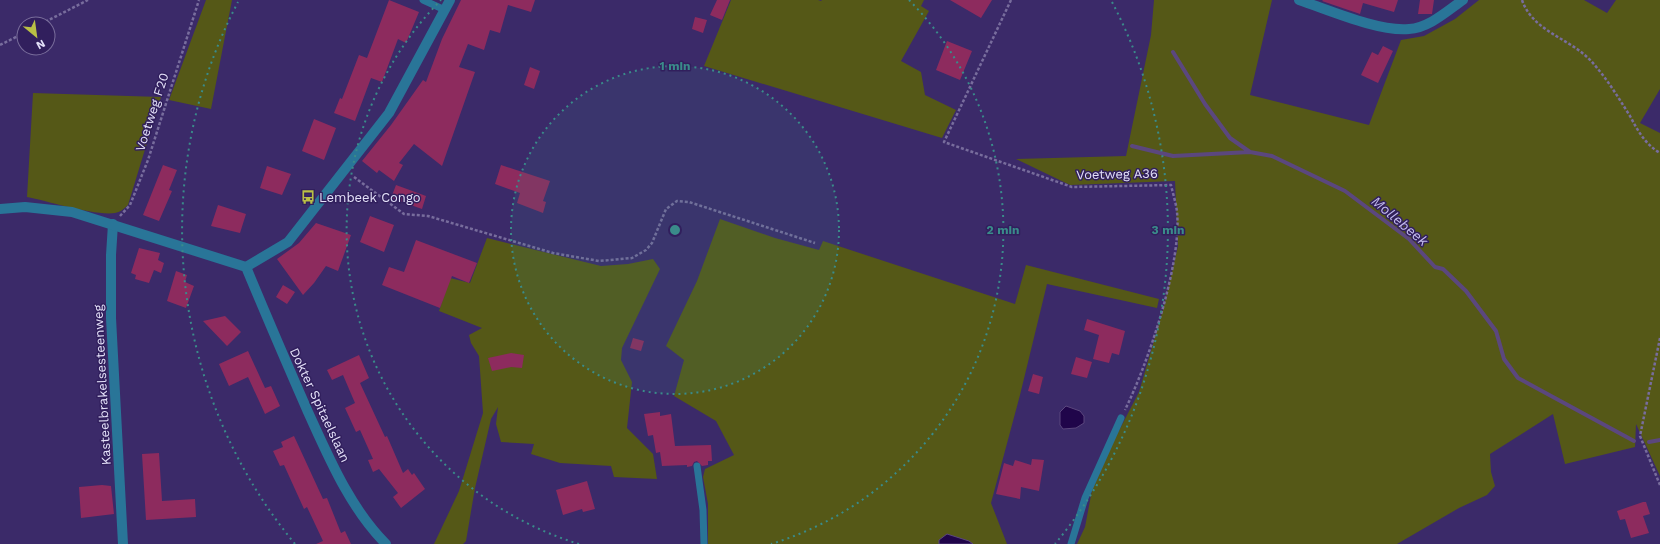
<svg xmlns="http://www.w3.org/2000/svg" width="1660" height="544" viewBox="0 0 1660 544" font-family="'Work Sans',sans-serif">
<rect width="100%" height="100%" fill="#3b2a69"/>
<!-- green -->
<path fill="#555817" d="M 206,0 L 232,0 L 211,109 L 169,100 Z
M 731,0 L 818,0 L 821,1 L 822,0 L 924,0 L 921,6 L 929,11 L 901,61 L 921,72 L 925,95 L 956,110 L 942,138 L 704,66 Z
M 1154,0 L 1272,0 L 1250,95 L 1369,125 L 1401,40 L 1424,36 L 1455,19 L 1479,0 L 1584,0 L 1607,13 L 1616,0 L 1660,0 L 1660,89 L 1640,123 L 1660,133 L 1660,476 L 1636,424 L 1635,447 L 1565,464 L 1553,414 L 1490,454 L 1491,472 L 1495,486 L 1487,495 L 1459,508 L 1397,544 L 1077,544 L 1085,527 L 1092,490 L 1112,444 L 1139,392 L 1164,306 L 1178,246 L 1175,181 L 1070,185 L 1016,159 L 1126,156 L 1151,35 Z
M 33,93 L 161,97 L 128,205 C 124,209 120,212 115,213 C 94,216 48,201 27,197 Z
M 720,219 L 775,238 L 819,250 L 823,241 L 1015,304 L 1026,265 L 1159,299 L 1157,308 L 1047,284 L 1020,395 L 991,503 L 1007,544 L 708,544 L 708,504 L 703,477 L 705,469 L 734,455 L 716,421 L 674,396 L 684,360 L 666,346 L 697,281 Z
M 487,238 L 601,266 L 628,264 L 653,259 L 660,269 L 622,348 L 621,360 L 632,382 L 627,428 L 653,454 L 657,479 L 614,477 L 611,466 L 560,463 L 531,454 L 534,444 L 501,442 L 496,424 L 498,407 L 491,419 L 475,488 L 466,541 L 463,544 L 434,544 L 459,491 L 483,413 L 479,356 L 471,343 L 469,335 L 482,328 L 439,311 L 450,278 L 470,283 Z"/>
<!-- water -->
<path fill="#20054a" stroke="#5b477e" d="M 1066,406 L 1080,411 L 1084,416 L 1084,423 L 1076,428 L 1063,429 L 1060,425 L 1060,412 Z
M 947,534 L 969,541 L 973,544 L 939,544 L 939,540 Z"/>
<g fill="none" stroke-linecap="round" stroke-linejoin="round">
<!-- stream -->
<path stroke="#5b477e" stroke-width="4" d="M 1173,52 L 1205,104 L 1230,138 L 1250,152
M 1132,146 L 1173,156 L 1250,152 L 1272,156 L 1345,191 L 1409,239 L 1435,267 L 1443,269 L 1466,291 L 1496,331 L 1504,359 L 1518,378 L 1634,441
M 1649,442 L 1660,440"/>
</g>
<!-- building -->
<path fill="#8d2b5e" d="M 389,0 L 419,12 L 406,43 L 398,39 L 382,82 L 371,78 L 355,121 L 334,113 L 340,98 L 342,99 L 359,55 L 367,58 Z
M 461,0 L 535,0 L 531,12 L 508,5 L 500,33 L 490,30 L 484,50 L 468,44 L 459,67 L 475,72 L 442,166 L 414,144 L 399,163 L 403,165 L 394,181 L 379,170 L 377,173 L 362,161 L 391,125 L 423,80 L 426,82 L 442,39 Z
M 717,0 L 730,0 L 722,20 L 710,15 Z
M 950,0 L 992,0 L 981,18 Z
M 1323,0 L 1398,0 L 1394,12 L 1363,3 L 1360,14 L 1322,1 Z
M 1420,0 L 1434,0 L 1432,14 L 1418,14 Z
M 695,17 L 707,20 L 703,33 L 692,29 Z
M 947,41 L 972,51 L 960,80 L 936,70 Z
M 1383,46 L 1393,51 L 1378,83 L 1361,75 L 1372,52 L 1378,55 Z
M 530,67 L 540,71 L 534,89 L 524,85 Z
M 314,119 L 336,128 L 324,160 L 302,151 Z
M 163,165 L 177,170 L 169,190 L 172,191 L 159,221 L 143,215 Z
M 501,165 L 550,181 L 543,201 L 546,202 L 543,213 L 517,203 L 520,193 L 495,184 Z
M 267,166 L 291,174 L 282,195 L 260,188 Z
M 396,185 L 426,196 L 422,209 L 391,198 Z
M 218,205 L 246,214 L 240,233 L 211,226 Z
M 370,216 L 394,225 L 384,252 L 360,242 Z
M 316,223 L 351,235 L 338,271 L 326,266 L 314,283 L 303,295 L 277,259 L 299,243 Z
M 416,240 L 477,263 L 469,283 L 452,276 L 440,308 L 382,285 L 389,267 L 404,272 Z
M 139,248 L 160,253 L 158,260 L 164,263 L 161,273 L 154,270 L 149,283 L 135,279 L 136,275 L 131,273 Z
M 176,271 L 187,275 L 185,282 L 194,286 L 186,308 L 167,301 Z
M 283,285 L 295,292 L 287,304 L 276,297 Z
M 225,316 L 241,332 L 227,346 L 203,321 Z
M 1087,319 L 1125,331 L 1119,355 L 1112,353 L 1109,363 L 1093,359 L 1099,335 L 1084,330 Z
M 633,338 L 644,341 L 641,351 L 630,348 Z
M 248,351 L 265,388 L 271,386 L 280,406 L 265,414 L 248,377 L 229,386 L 219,364 Z
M 511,353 L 524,355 L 522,368 L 511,367 L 492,371 L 488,358 Z
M 359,355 L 369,378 L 360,383 L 385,437 L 387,436 L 403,473 L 408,469 L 412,475 L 414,473 L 425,489 L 401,508 L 393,497 L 398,493 L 379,469 L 373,472 L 368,460 L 373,459 L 360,430 L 356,432 L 345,408 L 355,403 L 343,375 L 332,380 L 327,370 Z
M 1076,357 L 1092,362 L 1087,378 L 1071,374 Z
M 1033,374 L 1043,377 L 1039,394 L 1028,391 Z
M 660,412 L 660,416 L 671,414 L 675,446 L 711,445 L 712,461 L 708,461 L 708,465 L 702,466 L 697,461 L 694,462 L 692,466 L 687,467 L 687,465 L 662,466 L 660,452 L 656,453 L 653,435 L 648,436 L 644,414 Z
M 294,436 L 323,499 L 327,498 L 341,533 L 345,531 L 351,544 L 316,544 L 323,541 L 307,507 L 304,509 L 284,465 L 280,466 L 273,451 L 283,447 L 281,442 Z
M 159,453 L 162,501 L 195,499 L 196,517 L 146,520 L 142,454 Z
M 1032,459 L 1044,460 L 1039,491 L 1021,487 L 1020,499 L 996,494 L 1004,463 L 1013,466 L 1015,460 L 1031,465 Z
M 587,481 L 595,509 L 583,512 L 582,509 L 563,515 L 556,490 Z
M 102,485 L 111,486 L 114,514 L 81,518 L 79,487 Z
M 1643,502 L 1646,502 L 1650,514 L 1643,516 L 1649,533 L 1631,538 L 1625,519 L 1620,520 L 1617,511 Z"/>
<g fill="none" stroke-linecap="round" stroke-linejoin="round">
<!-- path -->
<path stroke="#786d9d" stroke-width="2.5" stroke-dasharray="3 2" stroke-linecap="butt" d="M 1011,0 L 944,142 L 1072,187 L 1171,185 C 1173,194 1176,203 1177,212 C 1182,264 1148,363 1125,410
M 1522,0 C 1533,32 1570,38 1591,61 C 1606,77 1618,97 1630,116 C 1638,131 1645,144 1660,153
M 41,24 L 88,0
M 0,45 L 24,33
M 354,177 L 404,214 L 428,216 L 553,253 L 599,261 L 632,258 L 646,250 L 652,243 L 666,209 L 677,201 L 689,202 L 815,243
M 120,216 L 130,205 L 148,160 L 199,0
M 1660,338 L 1640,436 L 1660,485"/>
<!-- service -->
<path stroke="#297598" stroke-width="7" d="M 423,0 L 445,10
M 697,466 L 703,510 L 704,544
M 1071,544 L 1085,498 L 1121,418"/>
<!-- minor -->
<path stroke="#297598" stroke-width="10" d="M 1299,0 C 1329,10 1379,32 1409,29 C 1429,28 1447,11 1463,0
M 113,224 L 111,255 L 111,318 L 123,544
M 246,267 L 288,242 L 389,113 L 450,0"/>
<!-- tertiary -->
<path stroke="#297598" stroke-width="10" d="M 0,209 L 25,207 L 72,212 L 246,267 C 266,315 287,364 308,412 C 329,458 350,508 386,544"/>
</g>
<!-- distance rings -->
<circle cx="675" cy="230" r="164" fill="#3a8b8a" fill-opacity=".12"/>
<g fill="none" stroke="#3a8b8a" stroke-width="2" stroke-dasharray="2 4">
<circle cx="675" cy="230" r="164"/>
<path d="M579 544A328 328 0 0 1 441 0M909 0A328 328 0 0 1 771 544"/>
<path d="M295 544A493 493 0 0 1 238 2M1112 2A493 493 0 0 1 1055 544"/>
</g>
<!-- icons -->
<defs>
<symbol id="bus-bare" viewBox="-9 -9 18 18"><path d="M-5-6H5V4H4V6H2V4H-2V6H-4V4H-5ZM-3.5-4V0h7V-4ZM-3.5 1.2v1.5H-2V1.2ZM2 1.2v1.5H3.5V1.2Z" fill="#bac045" stroke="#311f5d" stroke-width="2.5" paint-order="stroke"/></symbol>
</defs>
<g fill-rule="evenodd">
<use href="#bus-bare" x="298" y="187" width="20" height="20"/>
</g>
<g text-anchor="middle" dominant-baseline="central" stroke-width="3" stroke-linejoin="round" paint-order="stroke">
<!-- street labels -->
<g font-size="13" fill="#e4e1f9" stroke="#311f5d">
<text transform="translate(152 112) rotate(-72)">Voetweg F20</text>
<text transform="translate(1117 174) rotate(-1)">Voetweg A36</text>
<text transform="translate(102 385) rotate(-93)">Kasteelbrakelsesteenweg</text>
<text transform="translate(320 405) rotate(65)">Dokter Spitaelslaan</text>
</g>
<!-- poi labels -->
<g font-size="13" fill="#e4e1f9" stroke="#311f5d" text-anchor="start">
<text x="319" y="197">Lembeek Congo</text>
</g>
<!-- water labels -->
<g font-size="14" font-style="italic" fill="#c4bced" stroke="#311f5d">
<text transform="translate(1400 221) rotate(40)">Mollebeek</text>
</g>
</g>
<circle cx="675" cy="230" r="6" fill="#3a8b8a" stroke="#311f5d" stroke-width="2"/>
<g font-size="12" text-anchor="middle" font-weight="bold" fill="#3a8b8a" stroke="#311f5d" stroke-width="3" stroke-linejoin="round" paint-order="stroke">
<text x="675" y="70">1 min</text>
<text x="1003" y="234">2 min</text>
<text x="1168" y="234">3 min</text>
</g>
<!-- north arrow -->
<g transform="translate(36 36) rotate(151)"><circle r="19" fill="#311f5d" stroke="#796d9b"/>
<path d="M0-3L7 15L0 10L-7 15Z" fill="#bac045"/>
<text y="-6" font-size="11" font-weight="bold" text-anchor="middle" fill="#e4e1f9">N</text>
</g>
</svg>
